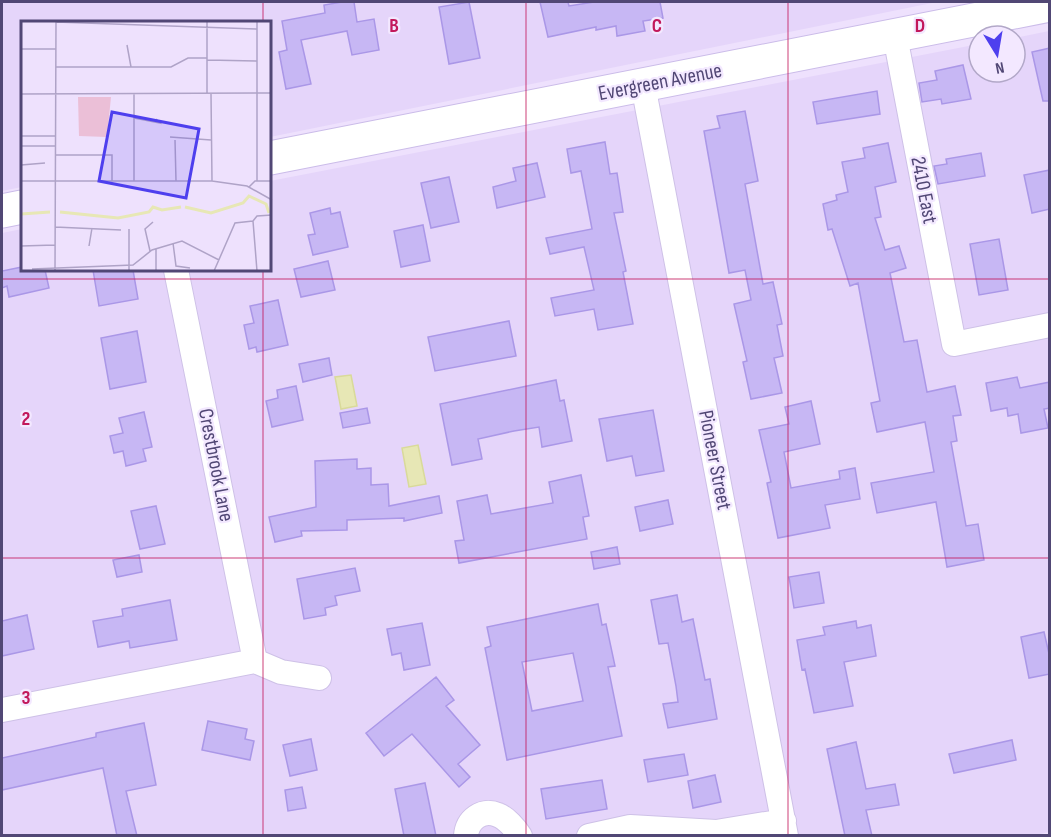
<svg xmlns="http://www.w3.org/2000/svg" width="1051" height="837" viewBox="0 0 1051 837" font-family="'Sofia Sans Condensed',sans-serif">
<rect width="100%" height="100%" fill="#eee1fd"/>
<!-- residential -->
<path fill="#e5d5fa" d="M 2,2 L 937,2 L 270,137 L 270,22 L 22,22 L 22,187 L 2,191 Z
M 1049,31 L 1049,832 L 1040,834 L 1040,836 L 2,835 L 2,233 L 22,229 L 22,270 L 270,270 L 270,181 L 979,44 L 979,72 L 1015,72 L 1015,38 Z"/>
<!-- water -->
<path fill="#e7e7b5" stroke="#d9da9a" stroke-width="1.5" d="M 351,375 L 357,406 L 341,409 L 335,377 Z
M 418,445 L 426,484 L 409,487 L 402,448 Z"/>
<!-- building -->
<path fill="#c7b7f4" stroke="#aa97e7" stroke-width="1.5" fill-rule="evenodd" d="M 342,2 L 354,2 L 357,22 L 374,19 L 379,50 L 352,55 L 347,31 L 301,40 L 311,84 L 286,89 L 279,52 L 287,50 L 282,21 L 325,13 L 324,5 Z
M 469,2 L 480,58 L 449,64 L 439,7 Z
M 540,2 L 568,2 L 569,6 L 594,2 L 660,2 L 663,18 L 643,21 L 645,31 L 617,36 L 616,26 L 596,30 L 596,27 L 548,37 Z
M 1050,48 L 1050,101 L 1043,101 L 1032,52 Z
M 963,65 L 971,99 L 942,104 L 941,99 L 922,102 L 919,83 L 937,80 L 935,71 Z
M 877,91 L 880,114 L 817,124 L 813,102 Z
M 745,111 L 758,181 L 745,184 L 763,284 L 773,282 L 782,324 L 777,325 L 783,356 L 774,358 L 782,393 L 751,399 L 743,362 L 747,361 L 734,304 L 751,300 L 745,270 L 729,273 L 704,131 L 720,128 L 717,116 Z
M 605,142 L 610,174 L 617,173 L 623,212 L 614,213 L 626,271 L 623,272 L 633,324 L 598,330 L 594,309 L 555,316 L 551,298 L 594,290 L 584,247 L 550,254 L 546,238 L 592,229 L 581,171 L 571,173 L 567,149 Z
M 888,143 L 896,182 L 875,187 L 881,217 L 875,218 L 885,250 L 899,246 L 906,268 L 890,273 L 904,342 L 917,340 L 927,392 L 955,386 L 961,415 L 953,416 L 957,441 L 951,442 L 966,526 L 978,524 L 984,560 L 947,567 L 936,502 L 877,513 L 871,483 L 934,472 L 925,422 L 877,432 L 871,403 L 880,401 L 858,283 L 850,286 L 832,229 L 828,230 L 823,204 L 837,200 L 836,195 L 848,192 L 842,162 L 865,158 L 863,148 Z
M 981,153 L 985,176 L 938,184 L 934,166 L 947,164 L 946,159 Z
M 537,163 L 545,197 L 497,208 L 493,187 L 516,181 L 513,168 Z
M 1050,170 L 1050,209 L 1032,213 L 1024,175 Z
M 449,177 L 459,222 L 431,228 L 421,183 Z
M 330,208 L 331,214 L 340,212 L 348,247 L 313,255 L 308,235 L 315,234 L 310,213 Z
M 423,225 L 430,261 L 401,267 L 394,231 Z
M 999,239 L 1008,290 L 979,295 L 970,244 Z
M 328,261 L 335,290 L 301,297 L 294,269 Z
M 22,267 L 22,270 L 45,270 L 49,288 L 9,297 L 7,286 L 2,288 L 2,271 Z
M 93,270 L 133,270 L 138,299 L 99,306 Z
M 278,300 L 288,345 L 257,352 L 256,347 L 249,349 L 244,325 L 254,323 L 250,306 Z
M 509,321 L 516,356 L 435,371 L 428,337 Z
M 137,331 L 146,382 L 110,389 L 101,338 Z
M 329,358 L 332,375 L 303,382 L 299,364 Z
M 1017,377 L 1020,388 L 1050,382 L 1050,408 L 1044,409 L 1048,428 L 1021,433 L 1018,414 L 1008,416 L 1007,408 L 991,411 L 986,383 Z
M 556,380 L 560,401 L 564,400 L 572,441 L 542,447 L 539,427 L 514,431 L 478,439 L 482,459 L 452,465 L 440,404 Z
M 296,386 L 303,420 L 272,427 L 266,401 L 278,398 L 277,390 Z
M 811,401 L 820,444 L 784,452 L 791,488 L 840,479 L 839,471 L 855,468 L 860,499 L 825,505 L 830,528 L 778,538 L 767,483 L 771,482 L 759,430 L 789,424 L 785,407 Z
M 367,408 L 370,423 L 343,428 L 340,413 Z
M 653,410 L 664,471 L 636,476 L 632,456 L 607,461 L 599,419 Z
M 144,412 L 152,447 L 143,449 L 146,461 L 126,466 L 123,451 L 114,453 L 110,436 L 123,433 L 119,418 Z
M 357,459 L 357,469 L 371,468 L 371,485 L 388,484 L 389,506 L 439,496 L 442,513 L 404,521 L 404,518 L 347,520 L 347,530 L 301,531 L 302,536 L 275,542 L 269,517 L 316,507 L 315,461 Z
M 581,475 L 589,516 L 583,517 L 587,539 L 459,563 L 455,541 L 464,540 L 457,501 L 487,495 L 491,514 L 553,503 L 549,482 Z
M 668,500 L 673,524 L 640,531 L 635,507 Z
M 156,506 L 165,544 L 140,549 L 131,511 Z
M 617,547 L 620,564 L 594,569 L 591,552 Z
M 139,555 L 142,572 L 117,577 L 113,560 Z
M 355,568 L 360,591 L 335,596 L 337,605 L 325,608 L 326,615 L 304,619 L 297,579 Z
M 819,572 L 824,603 L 794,608 L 789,577 Z
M 677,595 L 682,622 L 693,619 L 705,680 L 710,679 L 717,719 L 668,728 L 663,704 L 678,702 L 676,686 L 668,643 L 659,644 L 651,600 Z
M 170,600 L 177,640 L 130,648 L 129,641 L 98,647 L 93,621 L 123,616 L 122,609 Z
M 598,604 L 602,625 L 606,624 L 615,666 L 608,667 L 622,736 L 507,760 L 485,648 L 491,646 L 487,627 ZM 573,653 L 583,701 L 532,711 L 522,662 Z
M 27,615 L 34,649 L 2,656 L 2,621 Z
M 856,621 L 857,628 L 871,625 L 876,656 L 844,662 L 853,706 L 814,713 L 805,669 L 802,670 L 797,640 L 825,635 L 823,627 Z
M 422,623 L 430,665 L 404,670 L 401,653 L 392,655 L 387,629 Z
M 1044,632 L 1050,658 L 1050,674 L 1029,678 L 1021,637 Z
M 436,677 L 454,700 L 446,706 L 480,745 L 458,764 L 470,777 L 459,787 L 412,734 L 384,756 L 366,733 Z
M 208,721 L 247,729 L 245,739 L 254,741 L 250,760 L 202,750 Z
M 144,723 L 156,785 L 126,791 L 137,836 L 117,836 L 103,768 L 2,790 L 2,758 L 96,737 L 96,733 Z
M 311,739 L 317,770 L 290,776 L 283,745 Z
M 1012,740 L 1016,760 L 954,773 L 949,754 Z
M 856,742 L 866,789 L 895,784 L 899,805 L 866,810 L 872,836 L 845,836 L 827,749 Z
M 684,754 L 688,775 L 648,782 L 644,760 Z
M 715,775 L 721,802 L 693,808 L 688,781 Z
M 602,780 L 607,809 L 546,819 L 541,789 Z
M 425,783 L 436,836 L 404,836 L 395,789 Z
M 302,787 L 306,808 L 288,811 L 285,790 Z"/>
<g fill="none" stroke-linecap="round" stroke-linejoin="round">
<defs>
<path id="street" d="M 895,36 L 954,344 L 1050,325
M 643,85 L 786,836
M 176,270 L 255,661
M 2,710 L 255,661 L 281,672 L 319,678
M 466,836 C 467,820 482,808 498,815 C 506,818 515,828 520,836
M 589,836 L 630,827 L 716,832 L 784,821"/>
<path id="secondary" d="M 270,158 L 1050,5
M 2,211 L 22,207"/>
</defs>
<!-- street casing -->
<use href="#street" stroke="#cec1e7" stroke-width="26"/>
<!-- secondary casing -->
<use href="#secondary" stroke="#cbbce9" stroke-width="35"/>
<!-- street -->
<use href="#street" stroke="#fff" stroke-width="24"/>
<!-- secondary -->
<use href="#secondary" stroke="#fff" stroke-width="33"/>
</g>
<!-- grid -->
<path fill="none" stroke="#c2185b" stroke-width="1.5" stroke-opacity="0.55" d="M 263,2 L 263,22M 526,2 L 526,836M 788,2 L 788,836M 263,270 L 263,836M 2,279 L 1050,279M 2,558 L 1050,558"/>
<g text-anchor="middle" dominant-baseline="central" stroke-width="4.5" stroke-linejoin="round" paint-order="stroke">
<!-- street labels -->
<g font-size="21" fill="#514775" stroke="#f3e8ff">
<text transform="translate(660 82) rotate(-11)">Evergreen Avenue</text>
<text transform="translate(924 190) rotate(79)">2410 East</text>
<text transform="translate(715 460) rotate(79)">Pioneer Street</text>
<text transform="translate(216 465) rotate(79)">Crestbrook Lane</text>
</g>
</g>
<!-- overview -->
<g transform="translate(21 21)">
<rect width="250" height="250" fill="#eee1fd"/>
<path d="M 57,76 L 90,76 L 86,116 L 58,115 Z" fill="#ebbfd7"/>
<path fill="none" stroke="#e7e7b5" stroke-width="3" d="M 164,186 L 190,192 L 222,182 L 228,175 L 245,183 L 248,192M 39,191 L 97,197 L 128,191 L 132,186 L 141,189 L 160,186M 0,193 L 29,191"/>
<path fill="none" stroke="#afa3c7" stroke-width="1.5" d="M 186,0 L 186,73M 236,0 L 236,160M 35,1 L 236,8M 106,24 L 110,46M 0,28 L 35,28M 186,39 L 236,40M 35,46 L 150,46 L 167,37 L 186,37M 0,73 L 251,72M 190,73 L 191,160M 113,97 L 139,102 L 135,98M 0,115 L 35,115M 149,116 L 190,119M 154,119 L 155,160M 0,125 L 35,125M 35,134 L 91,134 L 91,160M 0,144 L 24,142M 0,160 L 191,160 L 226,165 L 251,179M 113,160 L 113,73M 228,166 L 234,160 L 251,160M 232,200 L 236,250M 232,200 L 236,195 L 251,194M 34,206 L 100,209M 152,222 L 155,245 L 169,247M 0,225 L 34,224M 68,225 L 71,207M 135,228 L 135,250M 129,230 L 124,208 L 132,201M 11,248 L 112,244 L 131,229 L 161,220 L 198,239M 34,250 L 35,0M 108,250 L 108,208M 193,250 L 214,202 L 232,200"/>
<path fill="#4e3fee" fill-opacity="0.15" stroke="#4e3fee" stroke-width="3" d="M 91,91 L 178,108 L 165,177 L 78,160 Z"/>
<rect width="250" height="250" fill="none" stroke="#514775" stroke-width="3"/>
</g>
<g font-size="20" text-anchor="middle" font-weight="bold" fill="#c2185b" stroke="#f3e8ff" stroke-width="4.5" stroke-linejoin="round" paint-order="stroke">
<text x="394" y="32">B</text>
<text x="657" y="32">C</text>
<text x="920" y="32">D</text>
<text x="26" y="425">2</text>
<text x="26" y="704">3</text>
</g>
<!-- border -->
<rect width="1051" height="837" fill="none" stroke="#514775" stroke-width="6"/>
<!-- north arrow -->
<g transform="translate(997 54) rotate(169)"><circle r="28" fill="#f3e8ff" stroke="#b2a8c8" stroke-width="1.5"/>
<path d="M0-4.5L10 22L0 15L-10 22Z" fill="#4e3fee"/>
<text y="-9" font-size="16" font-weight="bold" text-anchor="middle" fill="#514775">N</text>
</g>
</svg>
